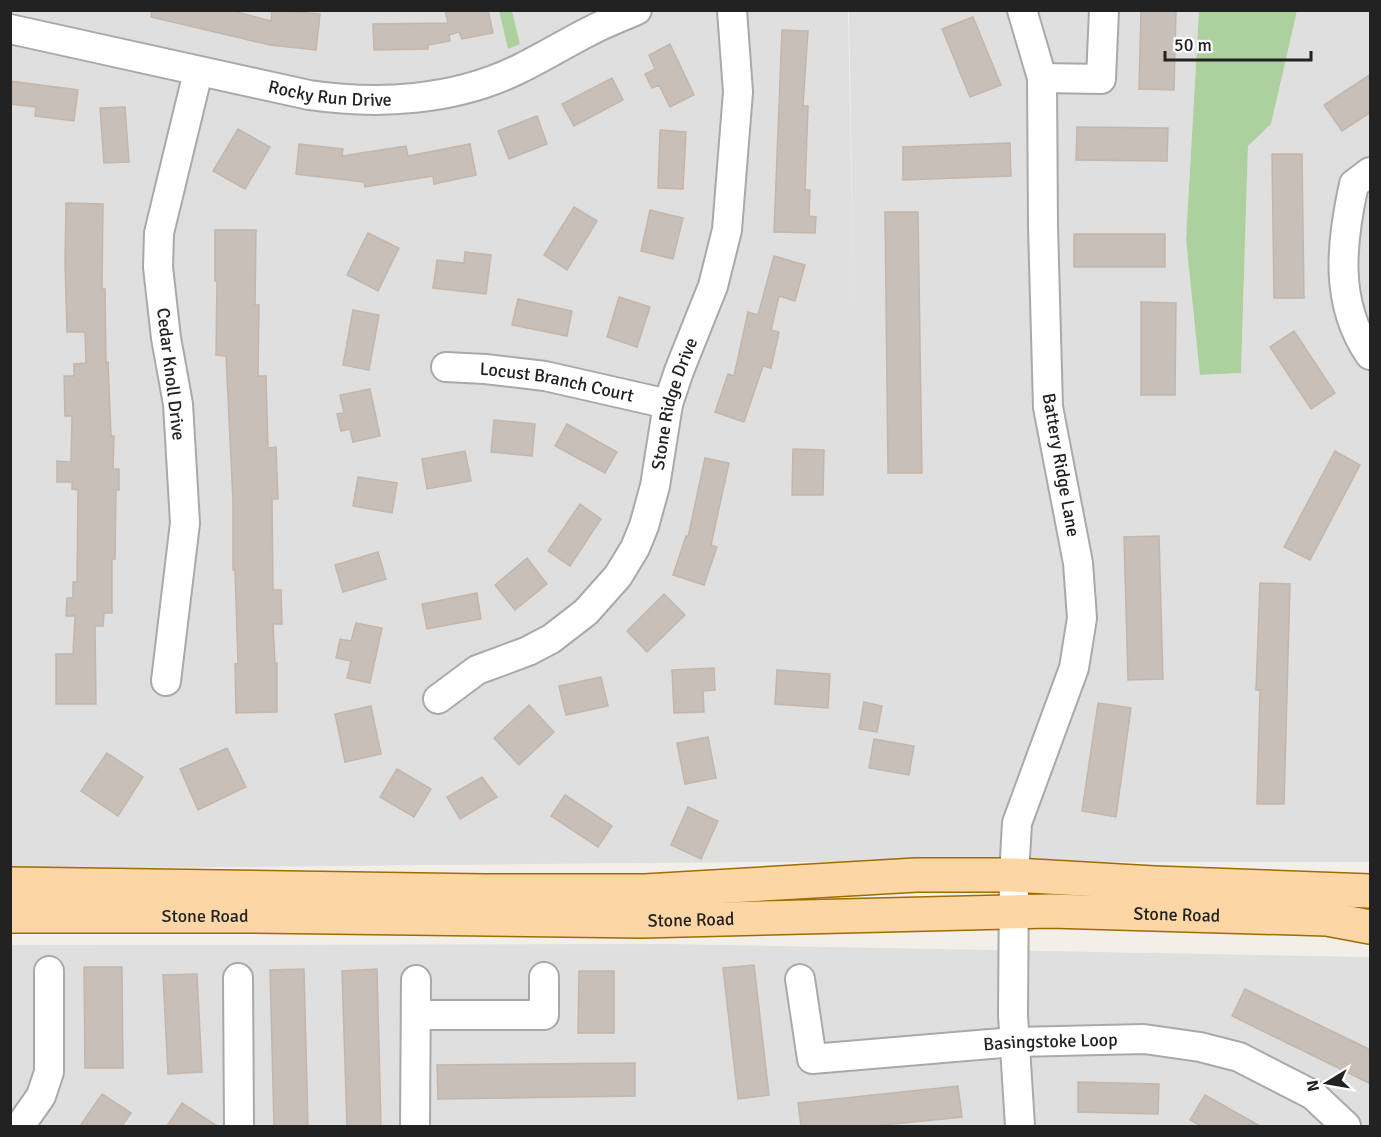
<svg xmlns="http://www.w3.org/2000/svg" width="1381" height="1137" viewBox="0 0 1381 1137" font-family="Signika,sans-serif">
<rect width="100%" height="100%" fill="#f2efe9"/>
<!-- residential -->
<path fill="#e0dfdf" d="M 10,11 L 499,11 L 508,48 L 520,43 L 512,11 L 848,11 L 854,310 L 849,11 L 1199,11 L 1186,239 L 1201,375 L 1241,373 L 1248,146 L 1271,124 L 1297,11 L 1370,11 L 1370,862 L 747,862 L 11,869 Z
M 673,944 L 1370,957 L 1370,1126 L 11,1126 L 10,945 Z"/>
<!-- forest -->
<path fill="#add19e" d="M 499,11 L 512,11 L 520,44 L 508,49 Z
M 1199,11 L 1297,11 L 1271,124 L 1248,146 L 1241,373 L 1200,375 L 1186,239 Z"/>
<!-- building -->
<path fill="#c7bfb8" stroke="#c4b6ab" stroke-width="1.5" d="M 152,10 L 229,10 L 271,21 L 272,10 L 320,14 L 316,50 L 270,45 L 151,17 Z
M 445,10 L 488,10 L 493,33 L 462,39 L 459,32 L 449,35 L 450,41 L 428,45 L 428,49 L 374,50 L 373,24 L 448,23 Z
M 1141,10 L 1176,10 L 1174,90 L 1139,89 Z
M 973,17 L 1001,85 L 970,97 L 942,29 Z
M 782,30 L 808,31 L 803,106 L 808,106 L 805,190 L 810,190 L 809,216 L 816,217 L 815,233 L 774,232 Z
M 670,44 L 694,95 L 670,107 L 659,85 L 652,88 L 645,74 L 655,69 L 649,55 Z
M 1371,74 L 1371,112 L 1342,131 L 1324,105 Z
M 612,78 L 623,100 L 574,126 L 562,104 Z
M 10,81 L 78,90 L 74,121 L 35,116 L 36,107 L 10,104 Z
M 125,107 L 129,162 L 104,163 L 100,108 Z
M 537,116 L 547,144 L 509,159 L 498,131 Z
M 1077,127 L 1168,128 L 1167,161 L 1076,160 Z
M 238,129 L 270,147 L 245,189 L 213,171 Z
M 660,130 L 686,132 L 683,189 L 658,188 Z
M 1010,143 L 1011,176 L 903,180 L 903,147 Z
M 299,144 L 343,149 L 342,156 L 406,146 L 408,156 L 470,144 L 476,175 L 434,184 L 433,176 L 365,187 L 364,182 L 296,174 Z
M 1272,154 L 1302,154 L 1304,298 L 1274,298 Z
M 66,203 L 103,204 L 102,289 L 105,289 L 106,363 L 108,362 L 111,436 L 114,436 L 113,469 L 119,469 L 119,490 L 116,490 L 115,559 L 112,559 L 112,613 L 104,613 L 103,626 L 95,626 L 96,704 L 56,704 L 56,654 L 73,654 L 75,616 L 66,616 L 67,598 L 73,598 L 73,582 L 77,582 L 78,490 L 72,489 L 72,482 L 57,482 L 57,461 L 71,462 L 72,416 L 65,416 L 64,376 L 74,376 L 74,364 L 86,363 L 85,332 L 67,332 L 65,263 Z
M 574,207 L 597,221 L 567,270 L 544,255 Z
M 650,210 L 683,218 L 673,259 L 641,251 Z
M 885,212 L 918,212 L 922,473 L 888,473 Z
M 215,230 L 256,230 L 255,305 L 259,305 L 258,376 L 266,376 L 268,448 L 276,447 L 278,499 L 272,499 L 273,590 L 281,590 L 282,624 L 273,624 L 275,663 L 277,663 L 277,712 L 236,713 L 235,664 L 238,664 L 235,570 L 233,570 L 233,501 L 226,356 L 216,355 L 217,281 L 215,281 Z
M 368,233 L 399,248 L 378,291 L 347,275 Z
M 1074,234 L 1165,234 L 1165,267 L 1074,267 Z
M 465,252 L 491,255 L 486,294 L 433,288 L 437,260 L 464,263 Z
M 774,256 L 805,265 L 795,301 L 779,296 L 771,330 L 779,332 L 771,368 L 763,366 L 744,422 L 715,412 L 728,374 L 734,376 L 748,312 L 758,315 Z
M 619,297 L 650,307 L 637,347 L 607,337 Z
M 518,299 L 572,311 L 567,336 L 512,325 Z
M 1141,302 L 1176,303 L 1175,395 L 1141,395 Z
M 353,310 L 379,315 L 369,370 L 343,365 Z
M 1294,331 L 1335,393 L 1311,409 L 1270,347 Z
M 370,389 L 380,436 L 353,442 L 350,429 L 341,431 L 337,414 L 344,413 L 340,395 Z
M 494,420 L 535,424 L 532,456 L 491,452 Z
M 567,424 L 617,452 L 605,473 L 555,446 Z
M 793,449 L 824,450 L 823,495 L 792,495 Z
M 465,451 L 471,481 L 427,489 L 422,459 Z
M 1335,451 L 1360,465 L 1310,560 L 1284,547 Z
M 705,458 L 729,463 L 711,545 L 717,547 L 704,585 L 673,575 L 686,536 L 688,537 Z
M 358,477 L 397,483 L 392,513 L 353,506 Z
M 580,504 L 601,519 L 570,566 L 548,551 Z
M 1159,536 L 1163,679 L 1128,680 L 1124,537 Z
M 378,552 L 386,579 L 343,592 L 335,565 Z
M 527,558 L 547,584 L 515,610 L 495,585 Z
M 1260,583 L 1290,584 L 1284,804 L 1257,804 L 1260,690 L 1256,690 Z
M 477,593 L 481,619 L 427,629 L 422,604 Z
M 664,594 L 685,615 L 647,652 L 627,631 Z
M 356,623 L 382,628 L 370,683 L 347,678 L 351,661 L 336,658 L 340,639 L 351,641 Z
M 714,668 L 715,690 L 703,691 L 704,712 L 674,713 L 672,670 Z
M 777,670 L 830,674 L 828,708 L 775,704 Z
M 601,677 L 608,706 L 566,715 L 559,686 Z
M 864,702 L 882,706 L 877,732 L 859,729 Z
M 1098,703 L 1131,708 L 1116,817 L 1082,811 Z
M 529,705 L 554,732 L 519,765 L 494,738 Z
M 371,706 L 381,754 L 345,762 L 335,714 Z
M 708,737 L 716,778 L 685,784 L 677,743 Z
M 874,739 L 914,746 L 909,775 L 869,768 Z
M 227,748 L 246,787 L 198,810 L 180,769 Z
M 107,753 L 143,777 L 118,816 L 81,791 Z
M 397,769 L 431,789 L 414,817 L 380,797 Z
M 482,777 L 497,797 L 460,819 L 447,797 Z
M 565,795 L 612,826 L 598,847 L 551,816 Z
M 688,807 L 718,821 L 701,859 L 671,845 Z
M 754,965 L 769,1095 L 738,1099 L 723,968 Z
M 84,967 L 122,967 L 123,1068 L 85,1068 Z
M 304,969 L 308,1126 L 274,1126 L 270,970 Z
M 377,969 L 381,1126 L 347,1126 L 342,971 Z
M 579,971 L 614,971 L 614,1033 L 578,1033 Z
M 197,974 L 202,1072 L 168,1074 L 163,975 Z
M 1245,989 L 1371,1050 L 1371,1084 L 1232,1016 Z
M 635,1063 L 635,1096 L 438,1099 L 437,1065 Z
M 1078,1082 L 1159,1084 L 1158,1114 L 1078,1112 Z
M 958,1086 L 962,1117 L 874,1126 L 801,1126 L 798,1103 Z
M 102,1094 L 131,1113 L 122,1126 L 80,1126 Z
M 1205,1095 L 1260,1126 L 1201,1126 L 1190,1120 Z
M 182,1103 L 217,1126 L 167,1126 Z"/>
<g fill="none" stroke-linecap="round" stroke-linejoin="round">
<defs>
<g id="minor">
<path id="s1" d="M 10,29 L 309,95 C 378,105 453,101 517,70 C 542,58 566,43 590,31 C 605,23 621,17 637,10"/>
<path d="M 1042,78 L 1101,79 L 1104,10"/>
<path d="M 1370,172 L 1354,184 C 1341,243 1334,303 1370,355"/>
<path id="s2" d="M 446,367 L 485,369 L 545,376 L 668,404"/>
<path d="M 166,681 L 185,523 L 178,404 L 166,338 L 158,267 L 159,233 L 198,72"/>
<path id="s3" d="M 438,699 L 477,670 L 528,651 L 551,639 L 586,612 L 618,576 L 635,548 L 644,526 L 655,486 L 668,404 L 679,371 L 713,286 L 727,230 L 738,92 L 732,10"/>
<path d="M 238,978 L 239,1126"/>
<path id="s4" d="M 800,979 L 812,1059 L 1014,1042 L 1144,1039 L 1200,1047 L 1239,1057 L 1313,1095 L 1346,1126"/>
<path d="M 416,1015 L 544,1015 L 544,977"/>
<path d="M 20,1126 L 41,1096 L 49,1072 L 49,971"/>
<path d="M 415,1126 L 416,980"/>
<path d="M 1020,1126 L 1013,1015 L 1014,875 L 1017,823 L 1074,668 L 1082,618 L 1078,563 L 1048,407 L 1043,226 L 1042,78 L 1022,10"/>
</g>
<g id="major">
<path d="M 10,884 L 485,891 L 645,891 L 916,875 L 1014,875 L 1154,883 L 1370,891"/>
<path id="s5" d="M 10,916 L 247,916 L 642,921 L 1051,911 L 1327,919 L 1370,927"/>
</g>
</defs>
<!-- minor casing -->
<use href="#minor" stroke="#a9a9a9" stroke-width="32"/>
<!-- major casing -->
<use href="#major" stroke="#a06b00" stroke-width="36"/>
<!-- minor -->
<use href="#minor" stroke="#fff" stroke-width="28"/>
<!-- major -->
<use href="#major" stroke="#fcd6a4" stroke-width="33"/>
</g>
<g text-anchor="middle" dominant-baseline="central" stroke-width="4.5" stroke-linejoin="round" paint-order="stroke">
<!-- street labels -->
<g font-size="18" fill="#222" stroke="#fff">
<text stroke="none"><textPath href="#s1" startOffset="327">Rocky Run Drive</textPath></text>
<text transform="translate(171 374) rotate(83)">Cedar Knoll Drive</text>
<text stroke="none"><textPath href="#s2" startOffset="112">Locust Branch Court</textPath></text>
<text stroke="none"><textPath href="#s3" startOffset="404">Stone Ridge Drive</textPath></text>
<text transform="translate(1061 465) rotate(80)">Battery Ridge Lane</text>
<text stroke="none"><textPath href="#s5" startOffset="1167">Stone Road</textPath></text>
<text stroke="none"><textPath href="#s5" startOffset="195">Stone Road</textPath></text>
<text stroke="none"><textPath href="#s5" startOffset="681">Stone Road</textPath></text>
<text stroke="none"><textPath href="#s4" startOffset="320">Basingstoke Loop</textPath></text>
</g>
</g>
<!-- border -->
<rect width="1381" height="1137" fill="none" stroke="#222222" stroke-width="24"/>
<!-- north arrow -->
<g transform="translate(1327 1083) rotate(259)" stroke="#ffffff" stroke-width="4.5" paint-order="stroke">
<path d="M0-4.5L10 22L0 15L-10 22Z" fill="#222222"/>
<text y="-9" font-size="16" font-weight="bold" text-anchor="middle" fill="#222222">N</text>
</g>
<!-- scale -->
<path d="M1165 51v9h146v-9" fill="none" stroke="#222222" stroke-width="3"/>
<text x="1174" y="51" font-size="18" fill="#222222" stroke="#ffffff" stroke-width="4.5" paint-order="stroke">50 m</text>
</svg>
